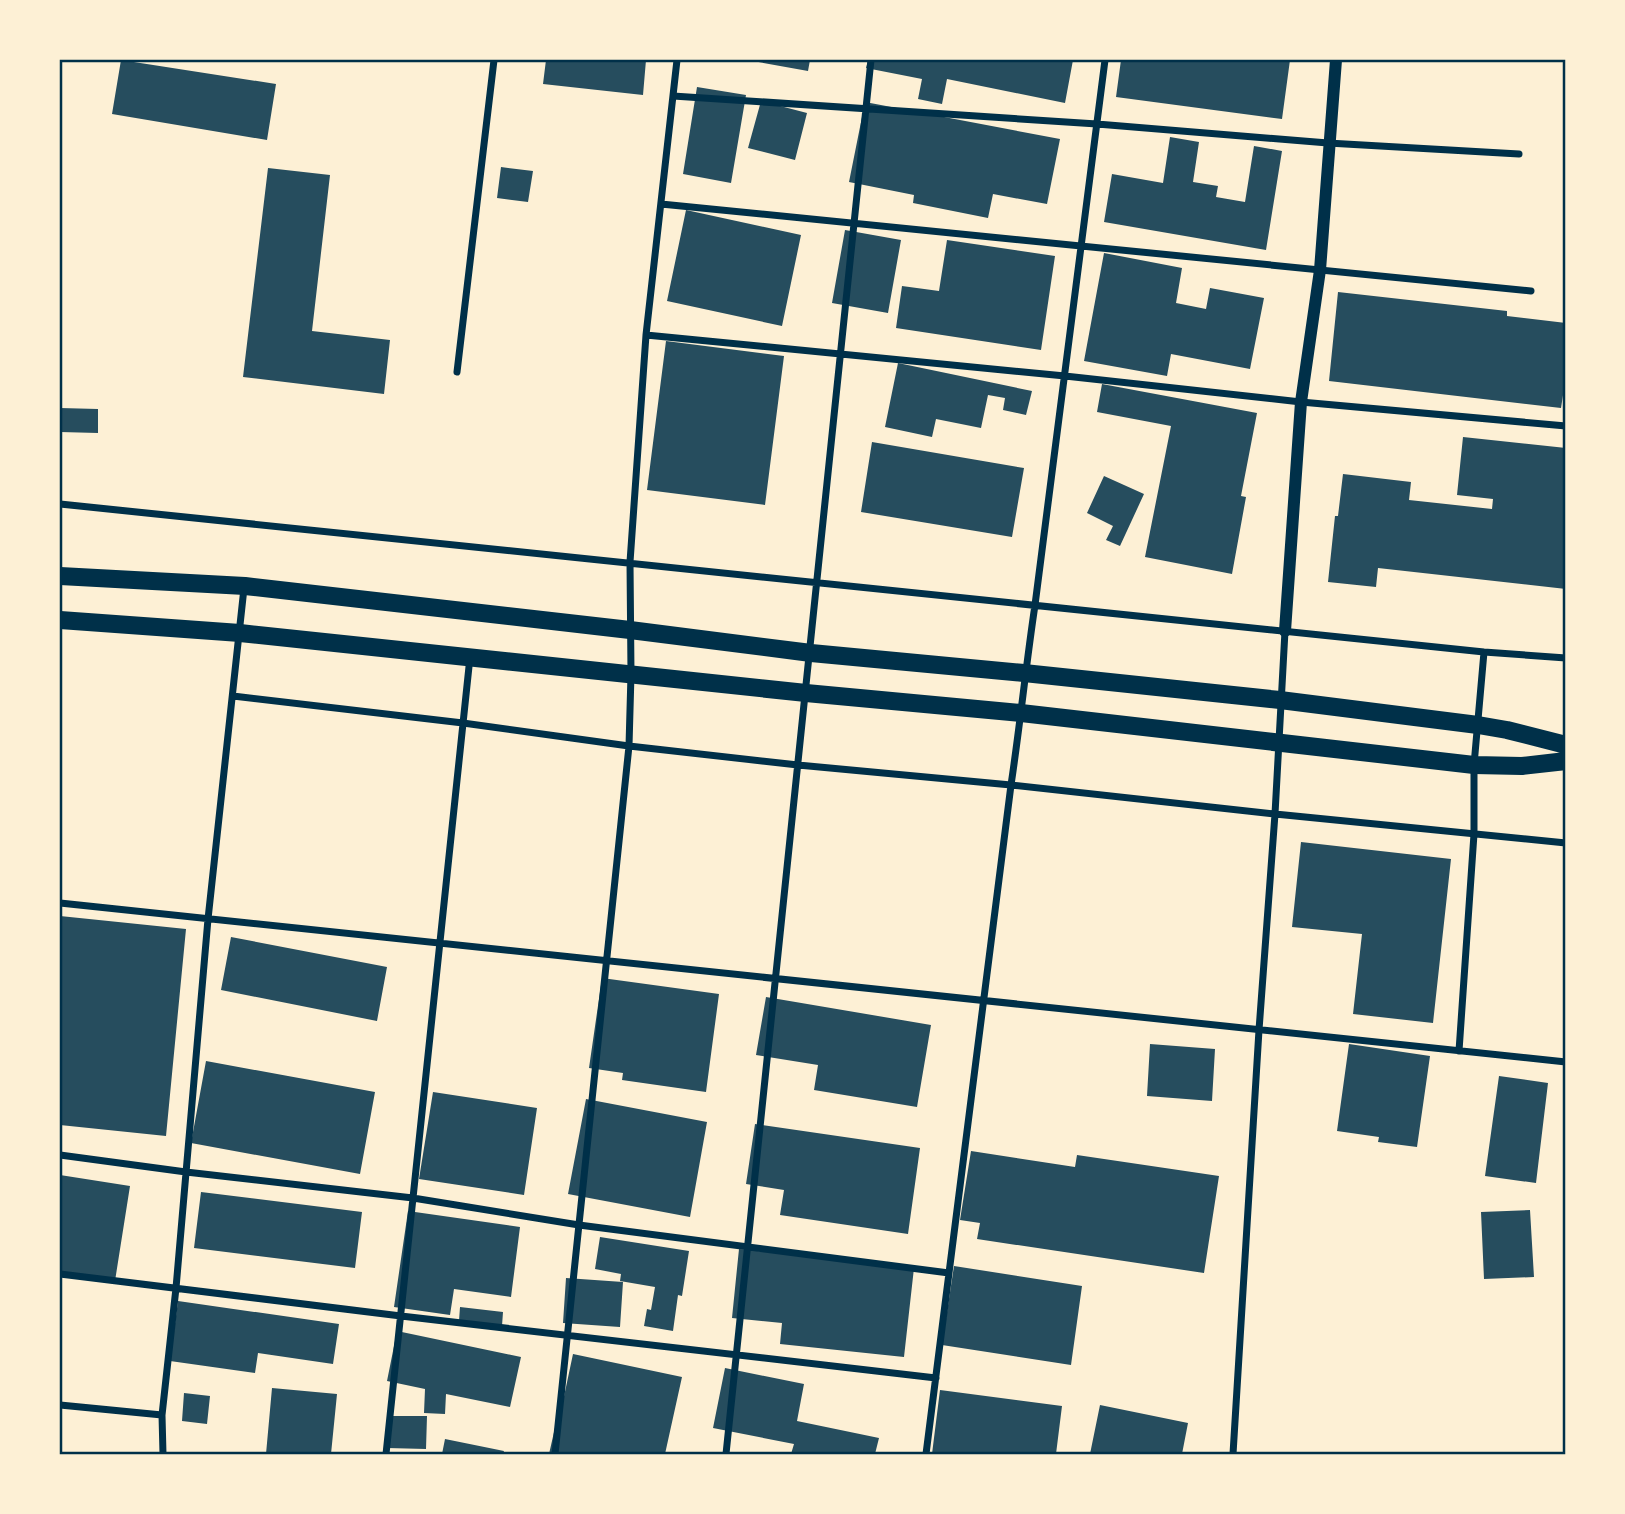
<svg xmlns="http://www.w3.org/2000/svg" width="1625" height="1514" viewBox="0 0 1625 1514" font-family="Jost,sans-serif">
<rect width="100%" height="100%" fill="#fdf0d5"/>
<!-- building -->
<path fill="#264d5e" d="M 121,60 L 276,84 L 267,140 L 112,114 Z
M 546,60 L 646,60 L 643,95 L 543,84 Z
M 753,60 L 810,60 L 808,71 L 753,61 Z
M 868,60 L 1073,60 L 1065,103 L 947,79 L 942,104 L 918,99 L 922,79 L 866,68 Z
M 1121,60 L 1290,60 L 1282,119 L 1116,97 Z
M 697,87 L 746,95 L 731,183 L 683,174 Z
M 761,101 L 807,113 L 795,160 L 748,148 Z
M 865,102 L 1060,139 L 1047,204 L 993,194 L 988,218 L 913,203 L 914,195 L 849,182 Z
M 1170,137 L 1199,142 L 1193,182 L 1218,186 L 1216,197 L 1245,202 L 1254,146 L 1282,151 L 1266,250 L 1104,222 L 1112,174 L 1163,183 Z
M 501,167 L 533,171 L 528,202 L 497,198 Z
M 268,168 L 330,175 L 312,331 L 390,340 L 384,394 L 243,377 Z
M 686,210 L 801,235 L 782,326 L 667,301 Z
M 845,230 L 901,240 L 888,313 L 832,303 Z
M 947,240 L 1055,256 L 1041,350 L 896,328 L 902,286 L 939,291 Z
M 1104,253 L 1182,268 L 1176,303 L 1206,309 L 1210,288 L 1264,298 L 1250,369 L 1171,354 L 1167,376 L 1084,361 Z
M 1338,292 L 1507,311 L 1507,316 L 1566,323 L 1566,376 L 1561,408 L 1329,381 Z
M 666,341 L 784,356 L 765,505 L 647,490 Z
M 898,363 L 1032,391 L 1026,415 L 1003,410 L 1005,398 L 988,395 L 981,428 L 936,419 L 932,437 L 885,427 Z
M 1102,384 L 1257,413 L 1241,496 L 1246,497 L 1232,574 L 1145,557 L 1171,426 L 1097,412 Z
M 60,408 L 98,409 L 98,433 L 60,432 Z
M 1463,437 L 1566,448 L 1566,589 L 1378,568 L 1376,587 L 1328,582 L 1335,516 L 1338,516 L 1343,474 L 1411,482 L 1409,500 L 1492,509 L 1493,499 L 1457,495 Z
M 872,442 L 1024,468 L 1012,537 L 861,512 Z
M 1104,476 L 1144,494 L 1120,546 L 1106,540 L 1113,526 L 1087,513 Z
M 1301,842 L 1451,859 L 1433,1023 L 1353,1014 L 1362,934 L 1292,927 Z
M 60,916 L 186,929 L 166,1136 L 60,1125 Z
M 231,937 L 387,967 L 377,1021 L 221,990 Z
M 602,978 L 719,994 L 706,1092 L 622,1080 L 623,1073 L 589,1068 Z
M 766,997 L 931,1025 L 917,1107 L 814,1090 L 818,1065 L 756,1055 Z
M 1150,1044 L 1215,1049 L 1212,1101 L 1147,1096 Z
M 1349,1044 L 1430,1056 L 1417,1147 L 1378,1142 L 1379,1137 L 1337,1131 Z
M 206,1061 L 375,1092 L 360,1174 L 191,1143 Z
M 1499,1076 L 1548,1083 L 1536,1183 L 1485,1176 Z
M 433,1092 L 537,1108 L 524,1195 L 419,1179 Z
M 586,1099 L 707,1122 L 690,1217 L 568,1194 Z
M 755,1124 L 920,1148 L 908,1234 L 780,1215 L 784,1190 L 746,1184 Z
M 971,1151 L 1075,1167 L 1077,1155 L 1219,1176 L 1204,1273 L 977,1239 L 980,1223 L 960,1220 Z
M 60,1175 L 130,1186 L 115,1281 L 60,1272 Z
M 201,1192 L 362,1212 L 355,1268 L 194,1248 Z
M 1530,1210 L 1534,1277 L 1484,1279 L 1481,1212 Z
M 408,1211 L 520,1227 L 511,1297 L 454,1289 L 450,1315 L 394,1307 Z
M 600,1237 L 689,1251 L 682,1296 L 678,1295 L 673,1331 L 644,1326 L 647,1309 L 651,1310 L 655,1287 L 620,1281 L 621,1274 L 595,1269 Z
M 739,1249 L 914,1268 L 904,1357 L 780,1344 L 782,1323 L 732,1318 Z
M 954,1266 L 1082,1286 L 1071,1365 L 942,1345 Z
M 566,1278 L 623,1282 L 620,1327 L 563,1323 Z
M 178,1301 L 339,1324 L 333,1364 L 258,1353 L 255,1373 L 170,1361 Z
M 460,1307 L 503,1312 L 502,1326 L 459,1321 Z
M 397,1331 L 521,1357 L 510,1407 L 446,1394 L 445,1414 L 424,1413 L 425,1389 L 387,1381 Z
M 573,1354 L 682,1377 L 665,1454 L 549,1454 L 557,1419 L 559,1420 Z
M 725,1368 L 804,1384 L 797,1421 L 879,1438 L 875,1454 L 791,1454 L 794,1444 L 713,1428 Z
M 272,1388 L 337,1394 L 331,1454 L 266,1454 Z
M 940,1390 L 1062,1406 L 1056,1454 L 932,1454 Z
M 184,1393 L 210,1396 L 207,1424 L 182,1421 Z
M 1100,1405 L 1188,1423 L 1182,1454 L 1090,1454 Z
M 387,1416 L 427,1416 L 426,1449 L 387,1448 Z
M 445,1439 L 504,1451 L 503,1454 L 442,1454 Z"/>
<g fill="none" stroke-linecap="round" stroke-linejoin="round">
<!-- minor -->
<path stroke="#003049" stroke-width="7" d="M 673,96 L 1097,124 L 1328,143 L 1519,154
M 661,204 L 1531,291
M 646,335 L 1065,376 L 1301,402 L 1566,426
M 457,372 L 494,60
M 60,504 L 1484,652 L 1566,658
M 233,696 L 463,723 L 629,746 L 798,765 L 1011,785 L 1275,814 L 1566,843
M 60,903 L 1566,1062
M 1459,1051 L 1474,834 L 1474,765 L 1484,652
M 60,1155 L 186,1172 L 413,1198 L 579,1225 L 949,1273
M 60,1274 L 401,1316 L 936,1378
M 60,1405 L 162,1415
M 163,1454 L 162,1415 L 176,1288 L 208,919 L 244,588
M 386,1454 L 470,657
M 555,1454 L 629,746 L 631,674 L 630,562 L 646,335 L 677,60
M 726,1454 L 871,60
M 926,1454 L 1011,785 C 1020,725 1026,665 1035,605 L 1105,60
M 1233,1454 L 1259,1030 L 1275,814 L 1285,631"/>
<!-- tertiary -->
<path stroke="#003049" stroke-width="12" d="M 1285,631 L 1301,402 L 1320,270 L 1336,60"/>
<!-- primary -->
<path stroke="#003049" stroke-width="18" d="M 60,576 L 245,586 L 630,630 L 811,653 L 1024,673 L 1280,700 L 1478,725 L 1507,730 L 1566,745
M 60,620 L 240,633 L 806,693 L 1021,713 L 1474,765 L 1522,766 L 1566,761"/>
</g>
<!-- border -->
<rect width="1625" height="1514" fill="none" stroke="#fdf0d5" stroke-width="122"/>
<rect x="61" y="61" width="1503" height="1392" fill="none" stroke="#003049" stroke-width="2.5"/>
</svg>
